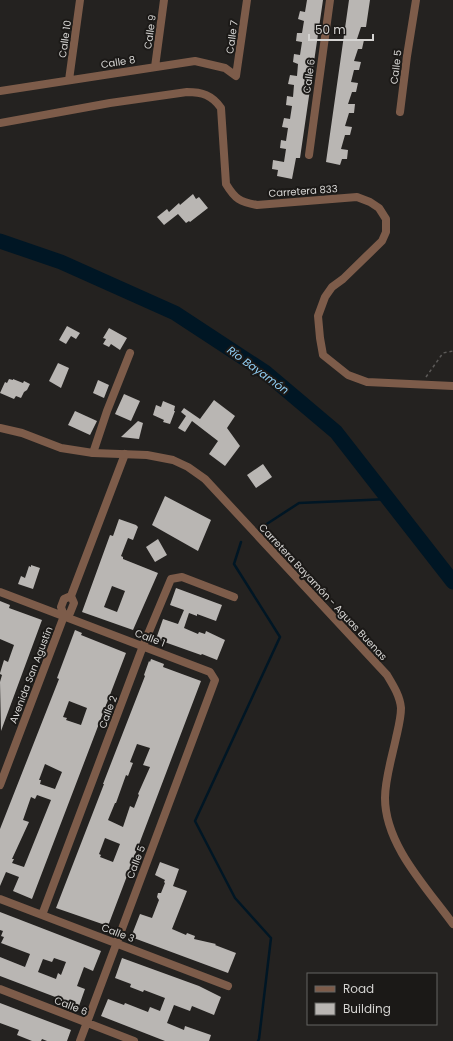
<svg xmlns="http://www.w3.org/2000/svg" width="453" height="1041" viewBox="0 0 453 1041" font-family="Poppins,sans-serif">
<rect width="100%" height="100%" fill="#242220"/>
<g fill="none" stroke-linecap="round" stroke-linejoin="round">
<!-- stream -->
<path stroke="#001624" stroke-width="2.5" d="M 259,529 L 299,503 L 389,499
M 241,542 L 234,564 L 280,637 L 195,821 L 235,898 L 271,938 L 259,1039 L 258,1041"/>
<!-- river -->
<path stroke="#001624" stroke-width="15" d="M 0,241 L 61,262 L 175,313 L 265,372 L 336,432 L 453,582"/>
</g>
<!-- building -->
<path fill="#b9b6b3" fill-rule="evenodd" d="M 307,0 L 323,0 L 300,158 L 296,158 L 292,179 L 277,176 L 278,170 L 272,169 L 273,160 L 284,162 L 286,149 L 280,148 L 281,140 L 286,141 L 288,128 L 282,127 L 284,118 L 290,119 L 292,106 L 286,105 L 287,96 L 293,97 L 294,85 L 288,84 L 290,75 L 297,76 L 298,64 L 293,62 L 294,54 L 300,55 L 302,42 L 296,41 L 297,33 L 302,33 L 304,21 L 298,19 L 300,11 L 305,12 Z
M 349,0 L 370,0 L 366,27 L 361,27 L 357,39 L 364,40 L 362,49 L 358,49 L 354,61 L 361,62 L 359,70 L 354,70 L 351,82 L 358,83 L 356,92 L 352,92 L 348,104 L 355,104 L 354,113 L 349,113 L 345,126 L 352,127 L 350,135 L 345,135 L 341,149 L 348,150 L 347,159 L 342,159 L 340,165 L 326,162 Z
M 193,194 L 196,199 L 199,197 L 208,208 L 190,222 L 189,221 L 186,223 L 178,214 L 164,225 L 157,217 L 167,209 L 169,212 L 179,203 L 180,205 Z
M 67,326 L 80,333 L 76,339 L 71,336 L 66,344 L 59,340 Z
M 109,328 L 127,338 L 120,350 L 111,344 L 109,347 L 103,344 L 106,339 L 103,338 Z
M 58,363 L 69,368 L 61,388 L 49,381 Z
M 9,379 L 13,380 L 13,379 L 23,383 L 24,381 L 30,384 L 27,390 L 24,392 L 21,398 L 16,396 L 14,399 L 0,393 L 5,382 L 7,383 Z
M 98,380 L 109,385 L 104,398 L 93,393 Z
M 124,394 L 140,401 L 131,421 L 115,414 Z
M 214,400 L 235,416 L 227,428 L 240,446 L 225,466 L 209,454 L 218,441 L 192,421 L 185,432 L 178,428 L 186,416 L 181,412 L 184,408 L 200,419 Z
M 163,401 L 175,406 L 174,411 L 175,411 L 170,424 L 163,422 L 164,420 L 153,415 L 156,405 L 161,407 Z
M 75,411 L 97,421 L 90,435 L 68,425 Z
M 138,421 L 143,423 L 139,439 L 121,437 Z
M 263,464 L 272,477 L 256,488 L 247,475 Z
M 165,496 L 211,520 L 198,551 L 152,525 Z
M 119,519 L 136,525 L 138,527 L 133,540 L 128,538 L 121,556 L 123,557 L 123,559 L 158,573 L 133,630 L 82,612 L 110,535 L 113,536 ZM 112,586 L 125,591 L 117,612 L 104,607 Z
M 158,539 L 167,555 L 155,562 L 146,547 Z
M 31,565 L 40,568 L 33,589 L 18,584 L 21,576 L 25,578 L 29,566 L 31,567 Z
M 176,588 L 222,605 L 216,621 L 197,614 L 197,616 L 189,613 L 184,628 L 198,634 L 199,632 L 205,634 L 206,631 L 225,640 L 217,660 L 202,654 L 201,655 L 156,639 L 163,619 L 178,624 L 184,610 L 170,605 Z
M 0,601 L 10,605 L 9,608 L 42,620 L 1,731 L 0,682 L 2,675 L 0,674 L 0,673 L 4,660 L 8,662 L 14,645 L 0,639 Z
M 75,630 L 82,633 L 81,635 L 126,653 L 32,899 L 13,891 L 19,877 L 6,872 L 0,886 L 0,829 L 59,679 L 57,678 ZM 69,701 L 87,708 L 81,725 L 66,720 L 67,718 L 63,717 ZM 45,764 L 62,772 L 55,789 L 40,784 L 41,780 L 39,780 ZM 37,795 L 51,800 L 24,867 L 12,863 L 14,859 L 12,859 L 29,822 L 23,820 L 31,797 L 35,799 Z
M 151,659 L 164,664 L 163,667 L 201,681 L 108,926 L 56,908 L 104,784 L 103,784 L 145,676 L 144,675 L 149,661 L 150,662 ZM 137,744 L 150,748 L 143,765 L 150,767 L 138,794 L 139,795 L 134,808 L 130,806 L 123,827 L 108,820 L 115,803 L 116,803 L 126,775 L 128,776 L 133,763 L 130,762 ZM 105,838 L 120,844 L 113,862 L 100,857 L 101,855 L 99,854 Z
M 160,862 L 179,869 L 173,886 L 187,891 L 172,929 L 186,935 L 187,933 L 195,936 L 194,939 L 216,944 L 215,945 L 236,953 L 228,973 L 131,937 L 140,914 L 152,918 L 159,900 L 157,897 L 158,893 L 161,893 L 165,883 L 164,882 L 165,880 L 155,875 Z
M 0,912 L 101,951 L 93,971 L 84,967 L 77,986 L 85,989 L 79,1006 L 0,976 L 0,957 L 25,967 L 30,954 L 1,943 L 4,937 L 1,936 L 3,931 L 0,930 ZM 54,958 L 66,962 L 61,975 L 58,973 L 56,979 L 38,972 L 43,959 L 52,962 Z
M 122,958 L 199,986 L 221,997 L 214,1015 L 192,1006 L 190,1011 L 174,1005 L 167,1023 L 184,1030 L 185,1026 L 211,1035 L 209,1041 L 165,1041 L 101,1016 L 108,999 L 124,1005 L 125,1003 L 148,1012 L 150,1007 L 160,1011 L 165,998 L 144,990 L 143,992 L 130,987 L 131,984 L 115,978 Z
M 0,1003 L 71,1030 L 67,1041 L 47,1041 L 42,1039 L 41,1041 L 32,1041 L 17,1035 L 19,1030 L 0,1023 Z"/>
<g fill="none" stroke-linecap="round" stroke-linejoin="round">
<!-- path -->
<path stroke="#5c5a58" stroke-width="1.5" stroke-dasharray="3 3" stroke-linecap="butt" d="M 426,377 L 443,353 L 453,351"/>
<!-- minor -->
<path stroke="#7d5c4a" stroke-width="8" d="M 155,67 L 164,0
M 69,80 L 80,0
M 0,91 L 195,61 L 225,68 L 236,76 L 247,0
M 400,112 L 407,56 L 416,0
M 309,155 L 330,0
M 93,453 L 107,411 L 130,353
M 0,592 L 210,672 L 215,680 L 80,1041
M 64,616 L 70,613 L 74,603 L 71,596 L 125,454
M 0,785 L 64,616 L 61,607 L 64,599 L 71,596
M 0,899 L 228,986
M 42,915 L 143,646 L 171,579 L 182,577 L 234,597
M 0,989 L 134,1041"/>
<!-- tertiary -->
<path stroke="#7d5c4a" stroke-width="8" d="M 0,123 L 110,103 L 187,92 C 202,92 212,95 221,108 L 226,184 C 235,199 240,202 257,205 L 357,197 L 370,202 L 379,208 L 386,219 L 386,232 L 382,241 L 343,279 L 332,287 L 325,297 L 318,316 L 320,338 L 323,355 L 348,375 L 367,382 L 453,386
M 0,428 L 22,433 L 61,448 L 93,453 L 147,455 L 173,460 L 188,467 L 205,479 L 387,675 C 393,685 400,696 401,708 C 401,718 398,729 396,738 C 392,757 385,779 385,798 C 385,845 427,888 453,924"/>
</g>
<g text-anchor="middle" dominant-baseline="central" stroke-width="4" stroke-linejoin="round" paint-order="stroke">
<!-- street labels -->
<g font-size="10" fill="#d5d4d2" stroke="#1b1917">
<text transform="translate(150 32) rotate(-82)">Calle 9</text>
<text transform="translate(232 37) rotate(-82)">Calle 7</text>
<text transform="translate(65 39) rotate(-82)">Calle 10</text>
<text transform="translate(118 62) rotate(-9)">Calle 8</text>
<text transform="translate(396 67) rotate(-83)">Calle 5</text>
<text transform="translate(309 76) rotate(-82)">Calle 6</text>
<text transform="translate(303 191) rotate(-4)">Carretera 833</text>
<text transform="translate(323 592) rotate(47)">Carretera Bayamón - Aguas Buenas</text>
<text transform="translate(150 638) rotate(21)">Calle 1</text>
<text transform="translate(31 675) rotate(-69)">Avenida San Agustín</text>
<text transform="translate(108 712) rotate(-69)">Calle 2</text>
<text transform="translate(136 862) rotate(-69)">Calle 5</text>
<text transform="translate(118 933) rotate(21)">Calle 3</text>
<text transform="translate(71 1006) rotate(21)">Calle 6</text>
</g>
<!-- water labels -->
<g font-size="11" font-style="italic" fill="#92d0f6" stroke="#1b1917">
<text transform="translate(258 370) rotate(36)">Río Bayamón</text>
</g>
</g>
<!-- legend -->
<rect x="307" y="973" width="130" height="52" fill="#1b1917" stroke="#656462"/>
<rect x="315" y="986" width="20" height="6" fill="#7d5c4a" stroke="#656462"/>
<text x="343" y="993" font-size="12" fill="#d5d4d2">Road</text>
<rect x="315" y="1003" width="20" height="12" fill="#b9b6b3" stroke="#656462"/>
<text x="343" y="1013" font-size="12" fill="#d5d4d2">Building</text>
<!-- scale -->
<path d="M309 34v6h64v-6" fill="none" stroke="#d5d4d2" stroke-width="2"/>
<text x="315" y="34" font-size="12" fill="#d5d4d2" stroke="#1b1917" stroke-width="3" paint-order="stroke">50 m</text>
</svg>
